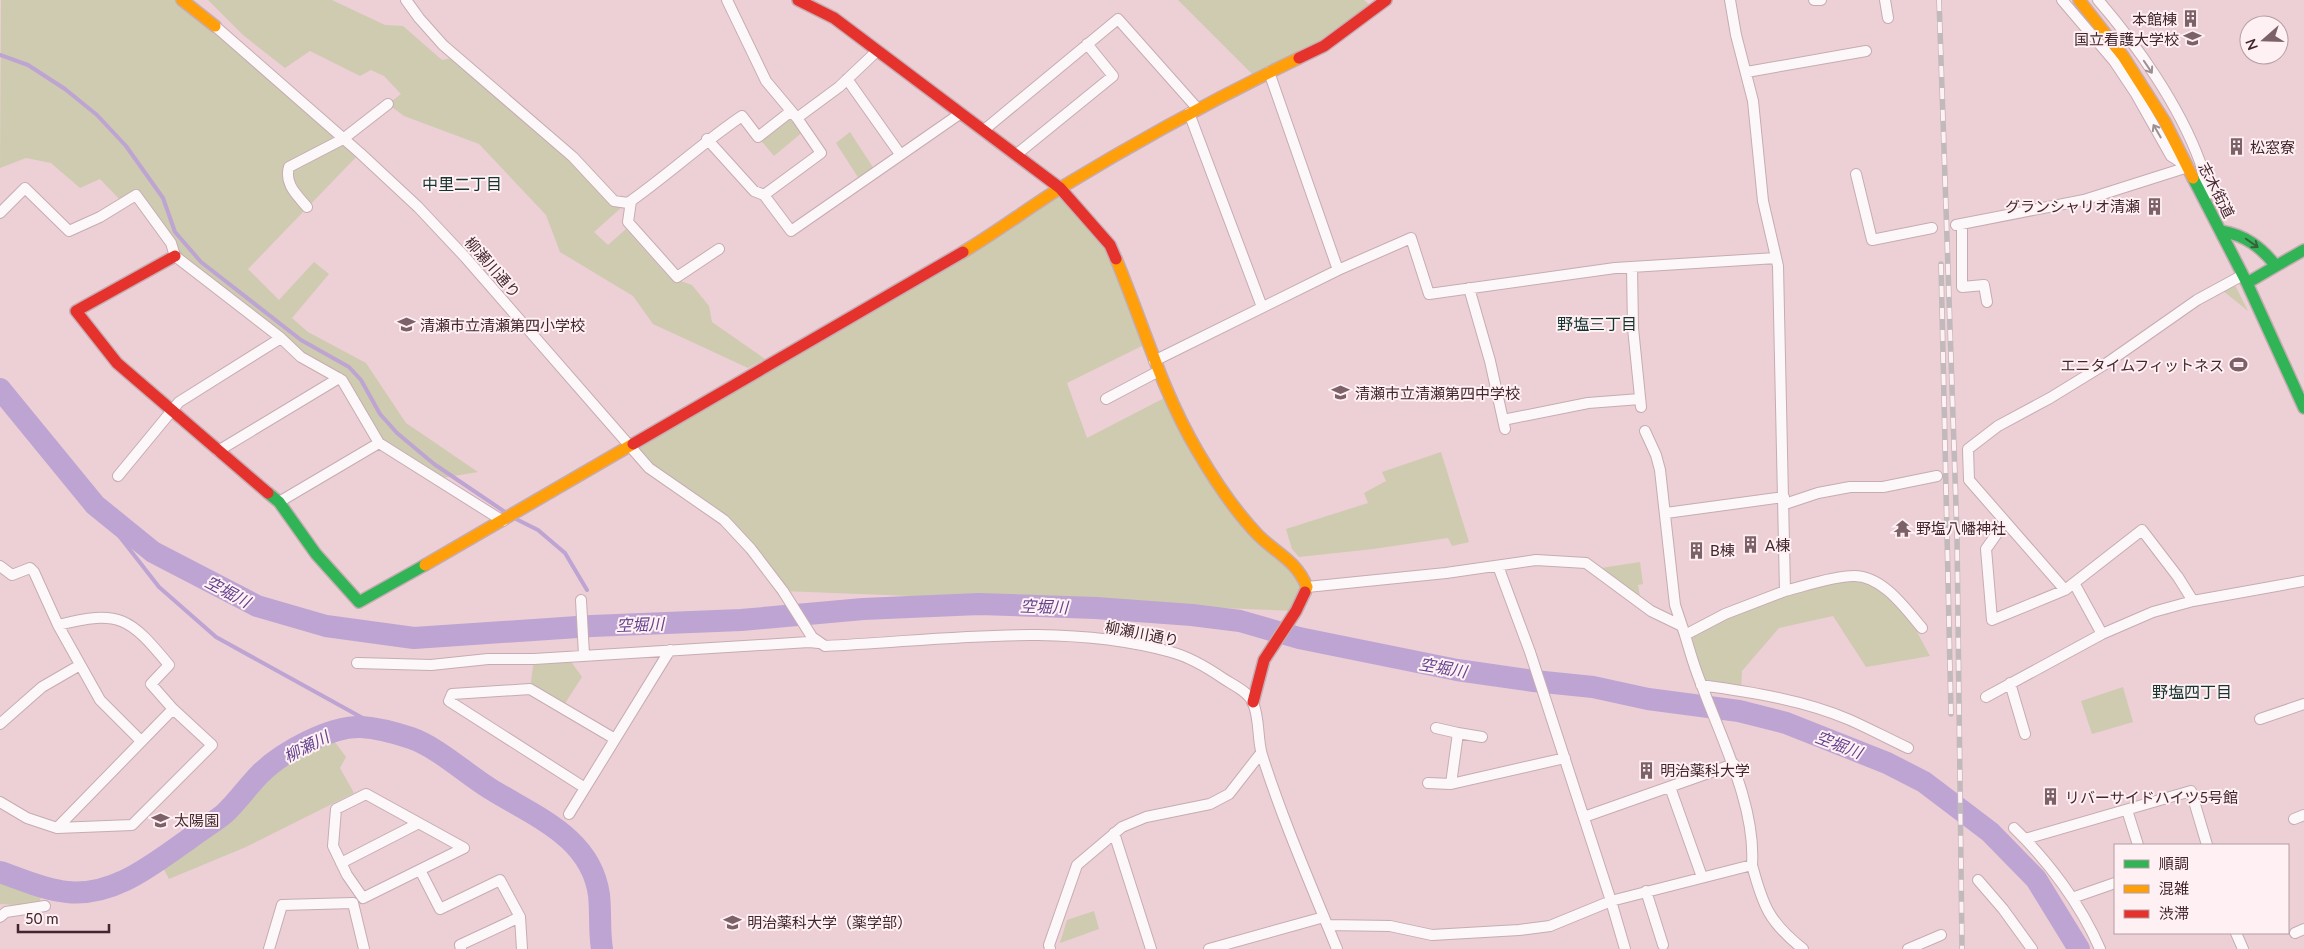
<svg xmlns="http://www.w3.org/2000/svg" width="2304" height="949" viewBox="0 0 2304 949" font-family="Lato,'Noto Sans JP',sans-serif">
<rect width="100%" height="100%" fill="#edcfd6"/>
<!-- green -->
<path fill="#cfcbb0" d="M 1,0 L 182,0 L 360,153 L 248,269 L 279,300 L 314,262 L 329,274 L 292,318 L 308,332 L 366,363 L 406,423 L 478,472 L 436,479 L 379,443 L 339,378 L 301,357 L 175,256 L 136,195 L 123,203 L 100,179 L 80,188 L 51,163 L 26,158 L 0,168 Z
M 208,0 L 332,0 L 385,25 L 403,26 L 442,60 L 453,58 L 523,114 L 610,203 L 622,207 L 594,232 L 608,245 L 626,229 L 669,277 L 692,285 L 709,306 L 712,322 L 765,359 L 748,368 L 653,324 L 633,296 L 560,252 L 546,215 L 479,144 L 404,116 L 388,104 L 401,94 L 384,76 L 371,70 L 360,76 L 310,51 L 285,68 L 243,35 Z
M 1178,0 L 1364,0 L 1374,9 L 1256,78 Z
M 790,112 L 805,130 L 774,156 L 758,137 Z
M 850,132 L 876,172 L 861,182 L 836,143 Z
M 1060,188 L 1110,245 L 1148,343 L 1067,383 L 1087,438 L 1170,395 L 1231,503 L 1302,574 L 1296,611 L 783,591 L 724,520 L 649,468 L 630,445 Z
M 2235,285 L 2248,311 L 2222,290 Z
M 1441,452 L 1469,542 L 1452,546 L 1448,538 L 1373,549 L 1299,557 L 1292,549 L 1286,529 L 1368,503 L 1364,493 L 1386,481 L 1382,472 Z
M 1640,562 L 1643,584 L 1638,585 L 1640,596 L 1601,568 Z
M 1869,579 L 1922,628 L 1917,632 L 1930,656 L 1866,667 L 1833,616 L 1779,628 L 1742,671 L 1741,692 L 1701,685 L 1685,635 L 1725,614 L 1821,582 Z
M 534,659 L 570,660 L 582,677 L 562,708 L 530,689 Z
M 2123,687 L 2133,722 L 2092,734 L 2081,701 Z
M 335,742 L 346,757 L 340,768 L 354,793 L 246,847 L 169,879 L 161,864 L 226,819 L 262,777 L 301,751 Z
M 0,878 L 42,892 L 40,901 L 15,905 L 0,904 Z
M 1094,911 L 1099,929 L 1060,943 L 1067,920 Z"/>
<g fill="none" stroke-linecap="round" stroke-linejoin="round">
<!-- stream -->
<path stroke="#bda4d2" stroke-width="4" d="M 0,55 L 28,65 L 65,89 L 97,115 L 126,146 L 163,198 L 175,232 L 201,262 L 301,340 L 349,367 L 361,380 L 380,414 L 397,433 L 434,464 L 508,514
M 95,505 L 159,587 L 216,637 L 388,732
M 514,518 L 538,530 L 565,553 L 587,590"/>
<!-- river -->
<path stroke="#bda4d2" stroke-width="22" d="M 0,389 L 95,505 L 153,552 L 257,606 L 326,626 L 414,638 L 592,626 L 741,620 L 863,609 L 979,604 L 1096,608 L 1192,615 L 1240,621 L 1299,638 L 1457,670 L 1534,681 L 1593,687 L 1648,699 L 1739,711 L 1786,723 L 1887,763 L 1924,782 L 1990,832 L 2036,879 L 2079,949
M 0,872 C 21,879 44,890 67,892 C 114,897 153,864 189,839 C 200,830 213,823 224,814 C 237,802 248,786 260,774 C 282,752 330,726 361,727 C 377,728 396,733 411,738 C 437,747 465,773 489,788 C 533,816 591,836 599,895 C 601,913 599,931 602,949"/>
<defs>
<path id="street" d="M 406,0 L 419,18 L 443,45 L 573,157 L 614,201 L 628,203 C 668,175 702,143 742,116 L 758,137 L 790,112
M 727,0 L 766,81 L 797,118 L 821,153 L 764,195
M 1814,0 L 1821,0
M 1885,0 L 1888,18
M 2062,0 L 2114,61 L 2136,94 L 2171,156 L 2185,165
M 2098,0 C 2137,45 2179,105 2200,162 C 2203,172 2205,184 2207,195
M 215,26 L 360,153 L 418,207 L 465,257 L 649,468 L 724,520 L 751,549 L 783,591 L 812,637 L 825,646 C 939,641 1058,621 1171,652 C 1190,657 1208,668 1224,679 C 1233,685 1249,692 1253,703 C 1260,719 1257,738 1262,755 C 1283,821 1311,885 1337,949
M 1269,72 L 1338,270
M 1747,72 L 1866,51
M 847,79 L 900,154
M 1189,113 L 1262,307
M 797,118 L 839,87 L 877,51
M 984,130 L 1118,19 L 1197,108
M 707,139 L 754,191 L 764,195 L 791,231 L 961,113
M 1017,154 L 1113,76 L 1087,44
M 1856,174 L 1872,240 L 1932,228
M 631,201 L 628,222 L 677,277 L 719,249
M 307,207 C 297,195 284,184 289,167 L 343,139 L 388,104
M 0,213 L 25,188 L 69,231 L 100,217 L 136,195 L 171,243 L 175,256 L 281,338 L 301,357 L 342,380 L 379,443 L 503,521
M 1962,224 L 1962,287 L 1984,285 L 1987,302
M 1956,225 L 2084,200 L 2188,167
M 1632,267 L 1633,328 L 1641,407
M 1469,288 L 1490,361 L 1505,429
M 1154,361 L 1338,270 L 1411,238 L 1429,294 L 1615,268 L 1776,258
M 1106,399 L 1159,371
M 1503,420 L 1588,403 L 1640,399
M 1645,431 L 1656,455 L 1660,470 L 1675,605 L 1682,626
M 218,451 L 339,378
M 118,476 L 179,402 L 281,338
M 279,502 L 379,443
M 1785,504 L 1818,493 L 1850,487 L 1883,487 L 1937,476
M 1666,513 L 1784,497
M 2005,522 L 1986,549 L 1992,620 L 2065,590
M 0,566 L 12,575 L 30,568 L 34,572 L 58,625 L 100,700 L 141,741
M 2074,583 L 2102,634
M 1307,587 L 1446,573 L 1536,560 L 1586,563 L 1651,611 L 1682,626 L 1685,635
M 1785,591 C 1805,586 1833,576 1853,576 C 1882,575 1905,608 1922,628
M 581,600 L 584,655
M 2193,601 L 2178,577 L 2142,530 L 2065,590 L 1969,480 L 1968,449 L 1998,426 L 2050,398 L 2107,363 L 2197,300 L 2243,275
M 357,663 L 431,665 L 488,659 L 534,659 L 809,642 L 819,643
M 2010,683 L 2025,734
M 1701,685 C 1751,692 1803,700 1850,720 C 1870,729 1889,739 1908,748
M 1986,697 L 2102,634 L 2153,612 L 2193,601 L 2304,581
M 2260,719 L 2304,704
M 0,724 L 42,687 L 80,665
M 1436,728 L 1458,733 L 1451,784
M 1458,733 L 1482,737
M 1428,783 L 1451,784 L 1565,758
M 1670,787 L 1702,877
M 585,788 L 449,701 L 452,694 L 530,689 L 615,739
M 366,794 L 464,848 L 363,898 L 347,875 L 333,846 L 336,809 Z
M 0,802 L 27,818 L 57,828 L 132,825 L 212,745 L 173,709 L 151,684 L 169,665 C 130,618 120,609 58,625
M 2127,810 L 2138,845
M 569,814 L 670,650
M 1584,817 L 1734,764
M 2294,819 L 2304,815
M 57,828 L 173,709
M 2014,828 C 2049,862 2081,905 2100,949
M 1114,833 L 1151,949
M 2025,839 L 2191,791 L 2207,845
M 341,863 L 419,823
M 1752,865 C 1763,906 1769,922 1803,949
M 420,870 L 440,909 L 500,880 L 520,917
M 1978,880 L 2003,909 L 2032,949
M 1646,891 L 1663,945
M 2072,898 L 2115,883
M 0,917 L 6,912 L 45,906
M 1327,925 L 1390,926 L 1432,935 L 1519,930 L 1550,926 L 1611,901 L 1530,652 L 1498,566
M 2236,933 L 2243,949
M 2295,933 L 2304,929
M 269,949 L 282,905 L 353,903 L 364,949
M 461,949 L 460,945 L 520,917 L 522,949
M 1050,949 L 1049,945 L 1077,865 L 1122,827 L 1146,817 L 1210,804 L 1229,794 L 1261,753
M 1209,949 L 1324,917
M 1625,949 L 1611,901 L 1752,865 C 1756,807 1722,740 1702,686 C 1695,670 1690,652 1685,635 L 1725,614 L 1785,591 L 1778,266 L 1763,201 L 1753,101 L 1736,35 L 1730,0
M 1908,949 L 1941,935"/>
<path id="fast" d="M 2193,178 L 2247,283 L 2304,408
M 2221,231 C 2245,235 2261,247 2276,266 L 2247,283
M 2276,266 L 2304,250
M 268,493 L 279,502 L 316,554 L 359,602 L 425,565"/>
<path id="slow" d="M 182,0 L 215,26
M 2079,0 L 2123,56 L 2165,122 L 2193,178
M 963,252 C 997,232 1028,208 1062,187 C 1139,140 1218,97 1299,58
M 1116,259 C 1143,323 1162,392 1198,452 C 1215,481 1235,511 1258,535 C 1277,554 1296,560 1307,587 L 1305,592
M 425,565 L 633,444"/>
<path id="jam" d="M 798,0 L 834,18 L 1060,188 L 1110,245 L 1116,259
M 1299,58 L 1324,46 L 1386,0
M 175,256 L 76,311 L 117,363 L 268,493
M 633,444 L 963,252
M 1253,702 L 1264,660 L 1296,611 L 1305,592"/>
</defs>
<!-- street casing -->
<use href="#street" stroke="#c6acb2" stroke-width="12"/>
<!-- fast casing -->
<use href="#fast" stroke="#c6acb2" stroke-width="14"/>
<!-- slow casing -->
<use href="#slow" stroke="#c6acb2" stroke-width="14"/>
<!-- jam casing -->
<use href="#jam" stroke="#c6acb2" stroke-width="14"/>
<!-- street -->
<use href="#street" stroke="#fcf8f9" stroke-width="10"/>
<!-- fast -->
<use href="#fast" stroke="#30b455" stroke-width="11"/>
<!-- slow -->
<use href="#slow" stroke="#ff9f0a" stroke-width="11"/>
<!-- jam -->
<use href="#jam" stroke="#e5322d" stroke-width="11"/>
<defs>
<path id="rail" d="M 1939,0 L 1957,536 L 1962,949
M 1941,264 L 1951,714"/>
</defs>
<!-- rail casing -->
<use href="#rail" stroke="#c1b9bb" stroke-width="5.5"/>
<!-- rail -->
<use href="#rail" stroke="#fff0f3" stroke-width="4" stroke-dasharray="11" stroke-linecap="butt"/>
</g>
<!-- one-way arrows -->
<defs><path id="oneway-shaft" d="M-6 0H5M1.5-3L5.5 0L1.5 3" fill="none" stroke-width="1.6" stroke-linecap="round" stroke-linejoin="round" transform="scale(1.25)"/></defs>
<g stroke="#9e8f93">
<use href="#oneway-shaft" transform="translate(2148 67) rotate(56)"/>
<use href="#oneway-shaft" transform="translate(2157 131) rotate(-120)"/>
</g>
<use stroke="#3a5f3d" href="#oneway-shaft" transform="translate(2252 243) rotate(35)"/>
<!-- icons -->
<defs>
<symbol id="building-bare" viewBox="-9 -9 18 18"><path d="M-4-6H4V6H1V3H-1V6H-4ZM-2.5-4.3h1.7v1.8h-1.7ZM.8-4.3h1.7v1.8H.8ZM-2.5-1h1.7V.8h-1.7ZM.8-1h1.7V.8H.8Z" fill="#7d6168" stroke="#fff0f3" stroke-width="2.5" paint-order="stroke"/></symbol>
<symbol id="university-bare" viewBox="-9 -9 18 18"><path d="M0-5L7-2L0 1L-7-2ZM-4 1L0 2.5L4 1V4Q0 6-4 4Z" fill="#7d6168" stroke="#fff0f3" stroke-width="2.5" paint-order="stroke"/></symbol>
<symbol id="school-bare" viewBox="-9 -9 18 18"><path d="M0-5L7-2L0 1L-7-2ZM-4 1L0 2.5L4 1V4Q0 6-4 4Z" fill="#7d6168" stroke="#fff0f3" stroke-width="2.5" paint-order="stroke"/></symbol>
<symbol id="stadium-bare" viewBox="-9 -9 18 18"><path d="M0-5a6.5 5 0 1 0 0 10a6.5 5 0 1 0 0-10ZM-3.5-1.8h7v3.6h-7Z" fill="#7d6168" stroke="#fff0f3" stroke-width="2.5" paint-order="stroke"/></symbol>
<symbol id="temple-bare" viewBox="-9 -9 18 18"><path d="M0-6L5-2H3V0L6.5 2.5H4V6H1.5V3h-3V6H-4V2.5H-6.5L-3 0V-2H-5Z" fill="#7d6168" stroke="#fff0f3" stroke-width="2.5" paint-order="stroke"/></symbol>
</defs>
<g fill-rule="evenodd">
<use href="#building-bare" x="2178" y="6" width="25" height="25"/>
<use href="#university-bare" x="2180" y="26" width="25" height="25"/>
<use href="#building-bare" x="2224" y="134" width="25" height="25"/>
<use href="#building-bare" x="2142" y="194" width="25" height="25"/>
<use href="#school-bare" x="394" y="312" width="25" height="25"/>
<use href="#stadium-bare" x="2226" y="352" width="25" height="25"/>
<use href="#school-bare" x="1328" y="380" width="25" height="25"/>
<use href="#temple-bare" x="1890" y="516" width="25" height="25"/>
<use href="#building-bare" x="1738" y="532" width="25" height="25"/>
<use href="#building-bare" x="1684" y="538" width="25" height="25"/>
<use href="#building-bare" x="1634" y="758" width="25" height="25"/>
<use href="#building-bare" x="2038" y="784" width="25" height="25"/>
<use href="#school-bare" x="148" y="808" width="25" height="25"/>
<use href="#university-bare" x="720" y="910" width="25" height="25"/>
</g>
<g text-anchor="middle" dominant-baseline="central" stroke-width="4" stroke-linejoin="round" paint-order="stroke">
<!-- poi labels -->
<g font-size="15" fill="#41262d" stroke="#fff0f3" text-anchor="start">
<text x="2177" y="19" text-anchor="end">本館棟</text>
<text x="2179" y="39" text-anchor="end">国立看護大学校</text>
<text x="2250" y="147">松窓寮</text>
<text x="2140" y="206" text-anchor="end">グランシャリオ清瀬</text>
<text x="420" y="325">清瀬市立清瀬第四小学校</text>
<text x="2224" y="365" text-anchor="end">エニタイムフィットネス</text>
<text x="1355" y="393">清瀬市立清瀬第四中学校</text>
<text x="1916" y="528">野塩八幡神社</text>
<text x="1765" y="545">A棟</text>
<text x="1710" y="550">B棟</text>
<text x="1660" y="770">明治薬科大学</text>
<text x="2065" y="797">リバーサイドハイツ5号館</text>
<text x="174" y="820">太陽園</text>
<text x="747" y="922">明治薬科大学（薬学部）</text>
</g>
<!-- street labels -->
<g font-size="15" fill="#41262d" stroke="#fff0f3">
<text transform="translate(2217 190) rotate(63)">志木街道</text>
<text transform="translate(493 267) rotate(49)">柳瀬川通り</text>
<text transform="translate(1142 633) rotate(11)">柳瀬川通り</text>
</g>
<!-- neighbourhood labels -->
<g font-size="16" fill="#13342f" stroke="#fff0f3">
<text x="462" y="183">中里二丁目</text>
<text x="1597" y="323">野塩三丁目</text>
<text x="2192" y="691">野塩四丁目</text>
</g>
<!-- water labels -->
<g font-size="16" font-style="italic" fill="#63428f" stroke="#fff0f3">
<text transform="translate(228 591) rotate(28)">空堀川</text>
<text transform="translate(1044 606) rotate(2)">空堀川</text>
<text transform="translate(640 624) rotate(-2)">空堀川</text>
<text transform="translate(1443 667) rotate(10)">空堀川</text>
<text transform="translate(1839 744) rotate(21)">空堀川</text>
<text transform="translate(306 746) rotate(-27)">柳瀬川</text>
</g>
</g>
<!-- legend -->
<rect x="2114" y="844" width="175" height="90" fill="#fff0f3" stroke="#b39fa4"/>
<rect x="2124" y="860" width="25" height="8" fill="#30b455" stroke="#b39fa4"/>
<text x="2159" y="869" font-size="15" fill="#41262d">順調</text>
<rect x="2124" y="885" width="25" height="8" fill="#ff9f0a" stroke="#b39fa4"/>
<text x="2159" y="894" font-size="15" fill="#41262d">混雑</text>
<rect x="2124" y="910" width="25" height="8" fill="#e5322d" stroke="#b39fa4"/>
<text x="2159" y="919" font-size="15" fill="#41262d">渋滞</text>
<!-- north arrow -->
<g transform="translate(2264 40) rotate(250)"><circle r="24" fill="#fff0f3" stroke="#b39fa4"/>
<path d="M0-4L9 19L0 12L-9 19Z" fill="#7d6168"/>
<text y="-8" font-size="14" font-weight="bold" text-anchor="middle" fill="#41262d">N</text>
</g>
<!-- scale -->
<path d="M18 924v8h91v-8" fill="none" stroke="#41262d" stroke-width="2.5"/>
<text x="25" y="924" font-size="15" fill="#41262d" stroke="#fff0f3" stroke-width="4" paint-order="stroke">50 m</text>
</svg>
